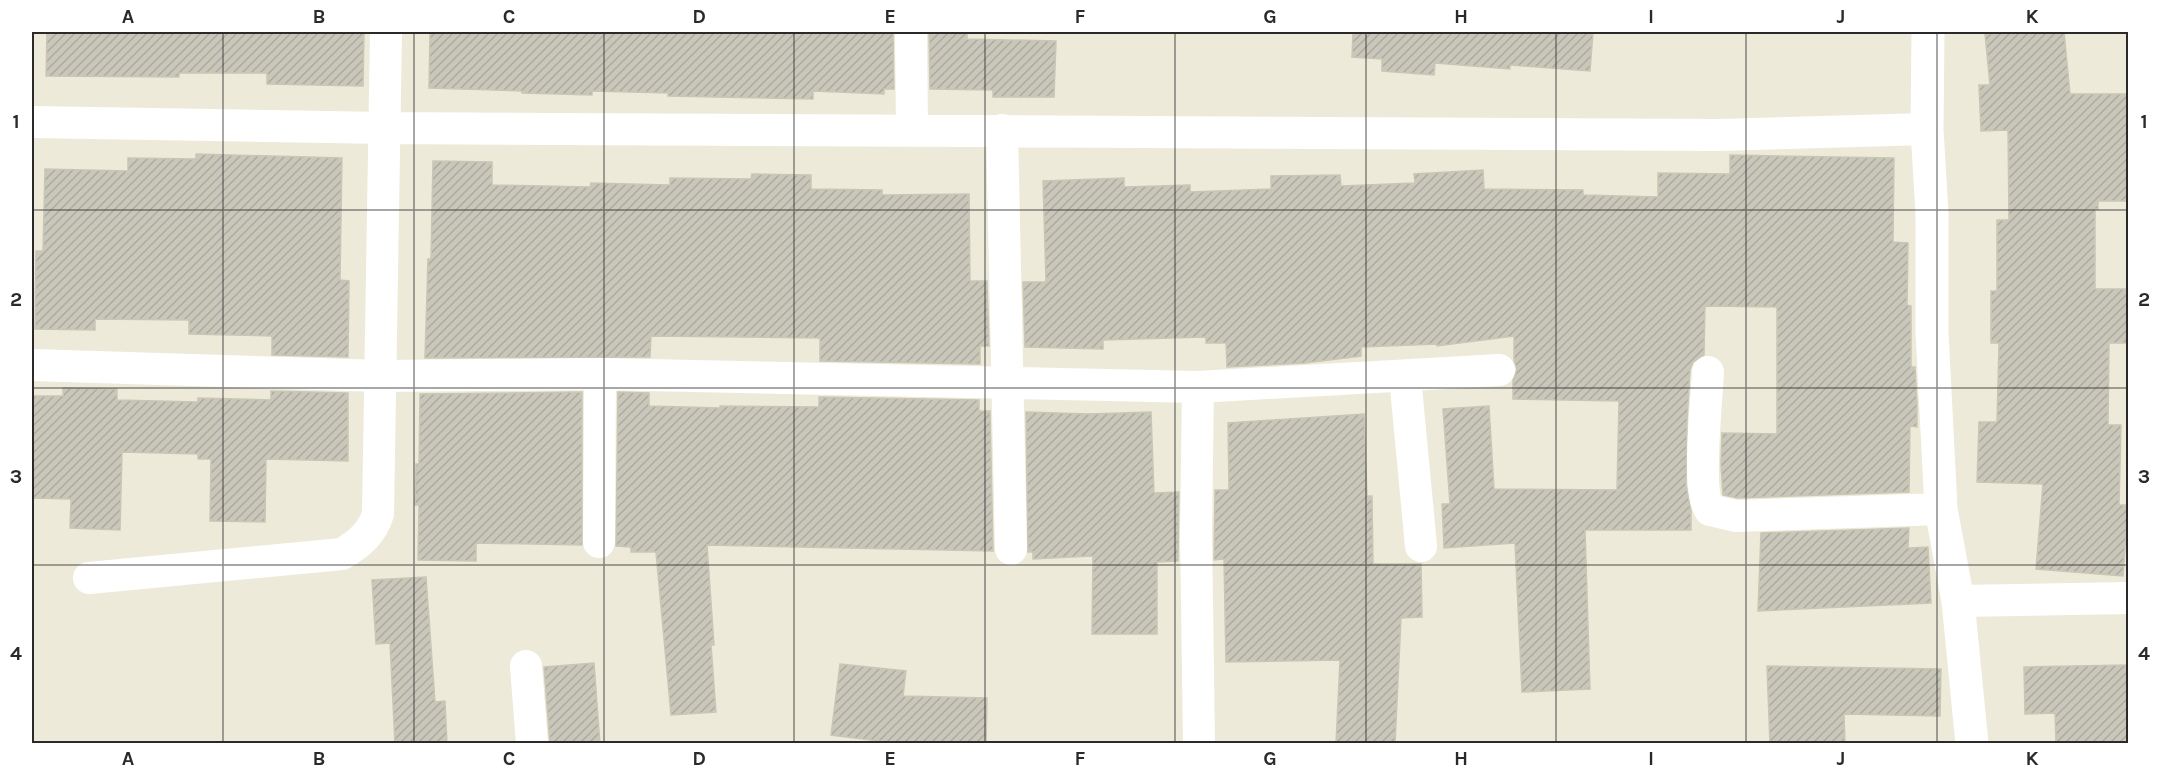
<svg xmlns="http://www.w3.org/2000/svg" width="2160" height="775" viewBox="0 0 2160 775" font-family="Karla,sans-serif">
<defs>
<pattern id="building-hatch" width="6" height="6" patternUnits="userSpaceOnUse" patternTransform="scale(1.5)"><rect width="6" height="6" fill="#c9c6ba"/><path d="M-1 1l2-2M0 6l6-6M5 7l2-2" fill="none" stroke="#adaaa0"/></pattern>
</defs>
<rect width="100%" height="100%" fill="#eeeada"/>
<!-- building -->
<path fill="url(#building-hatch)" stroke="#c9c7b4" stroke-width="1.5" d="M 47,32 L 364,32 L 363,86 L 267,84 L 267,73 L 179,73 L 179,77 L 46,76 Z
M 430,32 L 893,32 L 894,89 L 884,89 L 884,94 L 813,91 L 813,99 L 668,96 L 668,93 L 592,91 L 592,95 L 522,93 L 522,91 L 429,88 Z
M 929,32 L 967,32 L 967,39 L 1056,41 L 1054,97 L 993,97 L 993,90 L 930,89 Z
M 1353,32 L 1593,32 L 1590,71 L 1510,65 L 1510,69 L 1435,63 L 1434,75 L 1382,71 L 1382,59 L 1352,57 Z
M 2014,32 L 2064,32 L 2070,94 L 2128,94 L 2128,201 L 2098,201 L 2098,209 L 2095,209 L 2095,289 L 2128,289 L 2128,343 L 2109,343 L 2108,425 L 2121,425 L 2119,505 L 2128,505 L 2123,576 L 2036,569 L 2043,484 L 1977,482 L 1979,422 L 1997,422 L 1999,343 L 1991,343 L 1991,291 L 1997,291 L 1997,220 L 2009,220 L 2008,130 L 1981,131 L 1979,85 L 1990,85 L 1985,34 Z
M 196,154 L 342,158 L 340,280 L 349,281 L 348,357 L 272,355 L 272,336 L 189,334 L 189,320 L 95,319 L 95,330 L 35,329 L 36,251 L 43,251 L 45,169 L 128,171 L 128,158 L 196,159 Z
M 1730,155 L 1894,158 L 1893,242 L 1908,243 L 1907,305 L 1911,306 L 1911,367 L 1915,367 L 1917,404 L 1917,427 L 1910,426 L 1909,492 L 1738,498 L 1723,495 L 1721,465 L 1722,433 L 1777,434 L 1777,307 L 1705,306 L 1704,355 L 1693,362 L 1690,370 L 1687,421 L 1686,485 L 1691,511 L 1691,530 L 1585,530 L 1590,689 L 1522,692 L 1515,543 L 1444,548 L 1442,504 L 1450,504 L 1443,409 L 1489,406 L 1494,489 L 1617,490 L 1619,401 L 1513,399 L 1513,380 L 1517,370 L 1514,360 L 1514,336 L 1437,346 L 1437,344 L 1361,347 L 1361,356 L 1305,363 L 1227,367 L 1226,343 L 1206,343 L 1206,337 L 1103,340 L 1103,349 L 1025,347 L 1023,282 L 1046,282 L 1043,181 L 1124,178 L 1124,187 L 1190,185 L 1190,192 L 1271,189 L 1271,176 L 1340,175 L 1341,186 L 1415,183 L 1414,174 L 1483,170 L 1484,189 L 1583,190 L 1583,195 L 1658,197 L 1658,173 L 1730,174 Z
M 433,161 L 492,162 L 492,185 L 590,187 L 591,183 L 670,185 L 670,178 L 751,179 L 752,174 L 811,175 L 811,189 L 882,190 L 882,195 L 969,194 L 970,281 L 987,281 L 989,346 L 980,346 L 980,364 L 820,361 L 820,338 L 651,336 L 650,357 L 425,358 L 428,259 L 431,259 Z
M 63,388 L 117,389 L 117,400 L 198,402 L 198,398 L 271,400 L 271,391 L 348,393 L 348,461 L 266,459 L 265,522 L 210,521 L 211,459 L 198,459 L 198,454 L 122,452 L 120,530 L 70,528 L 71,499 L 32,498 L 32,396 L 63,396 Z
M 582,392 L 582,545 L 476,543 L 476,561 L 418,560 L 419,505 L 415,505 L 416,464 L 419,464 L 420,394 Z
M 618,392 L 649,393 L 649,406 L 720,408 L 720,406 L 819,407 L 819,397 L 979,400 L 979,411 L 990,411 L 993,551 L 707,545 L 714,645 L 711,645 L 716,712 L 671,715 L 656,552 L 631,552 L 631,547 L 616,546 Z
M 1026,412 L 1088,414 L 1151,412 L 1154,493 L 1179,492 L 1178,561 L 1157,562 L 1157,634 L 1092,634 L 1093,556 L 1033,559 L 1033,552 L 1028,552 Z
M 1364,414 L 1367,496 L 1372,496 L 1373,564 L 1421,564 L 1422,617 L 1401,618 L 1395,744 L 1336,744 L 1340,660 L 1226,662 L 1224,559 L 1214,560 L 1215,490 L 1229,490 L 1228,423 Z
M 1909,528 L 1908,548 L 1928,547 L 1931,603 L 1758,611 L 1761,533 Z
M 426,577 L 435,702 L 445,701 L 447,744 L 395,744 L 390,643 L 376,644 L 372,580 Z
M 594,663 L 600,744 L 550,744 L 544,667 Z
M 840,664 L 906,671 L 903,696 L 987,698 L 986,744 L 895,743 L 831,735 Z
M 2128,665 L 2128,744 L 2056,744 L 2055,713 L 2025,714 L 2024,667 Z
M 1767,666 L 1941,669 L 1940,716 L 1844,714 L 1845,744 L 1770,744 Z"/>
<g fill="none" stroke-linecap="round" stroke-linejoin="round">
<!-- minor -->
<path stroke="#fff" stroke-width="32" d="M 911,32 L 912,130
M 32,122 L 384,128 L 1719,135 L 1927,129
M 1002,130 L 1011,549
M 32,365 L 381,376 L 600,374 L 1198,387 L 1499,370
M 1708,372 C 1707,398 1696,492 1710,510 L 1736,516 L 1941,509
M 1405,377 L 1421,546
M 1198,387 L 1196,531 L 1199,744
M 599,542 L 600,374
M 89,578 L 342,554 C 359,544 372,533 378,514 L 386,32
M 1958,601 L 2128,598
M 526,666 L 532,744"/>
<!-- secondary -->
<path stroke="#fff" stroke-width="33" d="M 1928,32 L 1927,129 L 1932,214 L 1932,332 L 1941,509 L 1958,601 L 1972,744"/>
</g>
<!-- grid -->
<path fill="none" stroke="#2a2a2a" stroke-width="1.5" stroke-opacity="0.55" d="M 223,32 L 223,744M 414,32 L 414,744M 604,32 L 604,744M 794,32 L 794,744M 985,32 L 985,744M 1175,32 L 1175,744M 1366,32 L 1366,744M 1556,32 L 1556,744M 1746,32 L 1746,744M 1937,32 L 1937,744M 32,210 L 2128,210M 32,388 L 2128,388M 32,565 L 2128,565"/>
<!-- border -->
<rect width="2160" height="775" fill="none" stroke="#ffffff" stroke-width="66"/>
<rect x="33" y="33" width="2094" height="709" fill="none" stroke="#2a2a2a" stroke-width="2"/>
<g font-size="20" text-anchor="middle" font-weight="bold" fill="#2a2a2a">
<text x="128" y="23">A</text>
<text x="319" y="23">B</text>
<text x="509" y="23">C</text>
<text x="699" y="23">D</text>
<text x="890" y="23">E</text>
<text x="1080" y="23">F</text>
<text x="1270" y="23">G</text>
<text x="1461" y="23">H</text>
<text x="1651" y="23">I</text>
<text x="1841" y="23">J</text>
<text x="2032" y="23">K</text>
<text x="16" y="128">1</text>
<text x="2144" y="128">1</text>
<text x="16" y="306">2</text>
<text x="2144" y="306">2</text>
<text x="16" y="483">3</text>
<text x="2144" y="483">3</text>
<text x="16" y="660">4</text>
<text x="2144" y="660">4</text>
<text x="128" y="765">A</text>
<text x="319" y="765">B</text>
<text x="509" y="765">C</text>
<text x="699" y="765">D</text>
<text x="890" y="765">E</text>
<text x="1080" y="765">F</text>
<text x="1270" y="765">G</text>
<text x="1461" y="765">H</text>
<text x="1651" y="765">I</text>
<text x="1841" y="765">J</text>
<text x="2032" y="765">K</text>
</g>
</svg>
